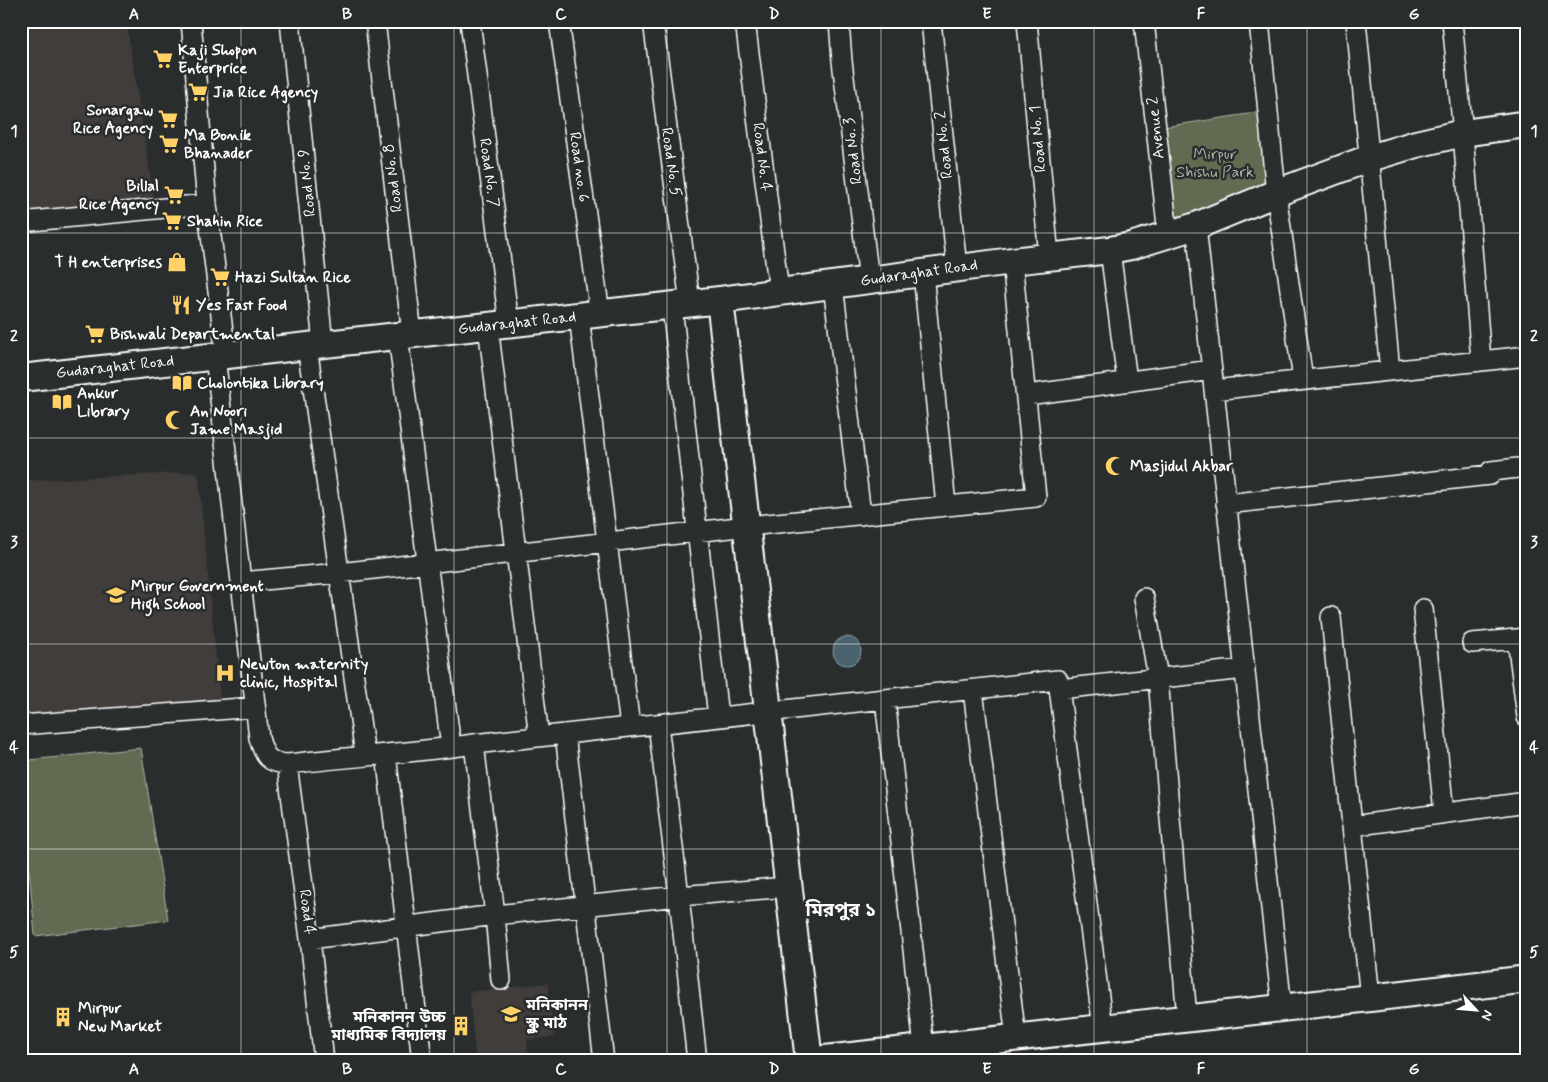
<svg xmlns="http://www.w3.org/2000/svg" width="1548" height="1082" viewBox="0 0 1548 1082" font-family="Mynerve,'Noto Sans Bengali',sans-serif">
<rect width="100%" height="100%" fill="#2a2d2e"/>
<filter id="ink" filterUnits="userSpaceOnUse"><feTurbulence type="fractalNoise" baseFrequency=".02" numOctaves="2"/><feDisplacementMap in="SourceGraphic" scale="10" xChannelSelector="R" yChannelSelector="G"/><feConvolveMatrix kernelMatrix="1 2 1 2 8 2 1 2 1" color-interpolation-filters="sRGB"/></filter>
<g filter="url(#ink)">
<!-- built -->
<path fill="#403d3b" d="M 21,21 L 126,21 L 155,205 L 21,215 Z
M 198,472 L 221,709 L 21,722 L 21,481 Z
M 548,983 L 554,1037 L 527,1039 L 528,1061 L 476,1061 L 469,992 Z"/>
<!-- green -->
<path fill="#626b51" stroke="#b0b5a8" d="M 1261,112 L 1269,189 L 1173,227 L 1163,127 Z
M 141,748 L 168,920 L 35,936 L 21,778 L 21,761 Z"/>
<!-- water -->
<path fill="#4a626e" stroke="#92a1a8" d="M833 651a14 14 0 1 1 28 0a14 14 0 1 1-28 0Z"/>
<g fill="none" stroke-linecap="round" stroke-linejoin="round">
<defs>
<path id="street" d="M 191,21 L 207,204 L 226,355
M 290,21 L 323,344
M 375,21 L 412,334
M 470,21 L 509,324
M 559,21 L 600,314
M 653,21 L 690,303
M 745,21 L 779,292
M 839,21 L 842,61 L 869,280
M 931,21 L 957,268
M 1027,21 L 1049,257
M 1144,21 L 1168,235
M 1259,21 L 1276,193 L 1303,380
M 1356,21 L 1390,371
M 1452,21 L 1463,133 L 1481,361
M 21,222 L 207,204
M 1196,226 L 1282,1008
M 1110,250 L 1127,381
M 923,273 L 946,506
M 833,285 L 861,515
M 672,306 L 718,717
M 579,316 L 630,727
M 488,326 L 539,737
M 398,336 L 451,747
M 307,346 L 365,755
M 215,356 L 259,738 C 264,756 268,763 287,764 C 349,757 412,753 474,744 L 1058,680 L 1103,1028
M 1214,390 L 1527,356
M 1027,395 L 1212,370
M 1226,504 L 1490,475 L 1491,471 L 1527,467
M 241,582 L 339,573 L 747,526 L 1036,497 L 1012,261
M 1144,598 L 1158,678 L 1187,1018
M 1423,609 L 1444,813
M 1331,617 L 1352,826 L 1527,802
M 1517,639 L 1527,717
M 1472,643 L 1527,638
M 1059,689 L 1245,669
M 973,690 L 1016,1038
M 885,699 L 924,1048
M 658,724 L 679,896 L 697,1061
M 21,725 L 255,707
M 565,734 L 604,1061
M 474,744 L 495,915 L 501,980
M 386,754 L 422,1061
M 287,764 L 310,939 L 324,1061
M 1352,826 L 1370,998
M 310,939 L 495,915 L 679,896 L 788,887"/>
<path id="secondary" d="M 720,300 L 809,1061
M 21,378 L 720,300 L 1012,261 L 1110,250 L 1131,246 L 1196,226 L 1276,193 L 1370,158 L 1416,144 L 1463,133 L 1527,124
M 807,1061 L 1370,998 L 1520,980"/>
</defs>
<!-- street casing -->
<use href="#street" stroke="#fff" stroke-width="22"/>
<!-- secondary casing -->
<use href="#secondary" stroke="#fff" stroke-width="30"/>
<!-- street -->
<use href="#street" stroke="#2a2d2e" stroke-width="19"/>
<!-- secondary -->
<use href="#secondary" stroke="#2a2d2e" stroke-width="26"/>
</g>
</g>
<!-- grid -->
<path fill="none" stroke="#fff" stroke-width="1" stroke-opacity="0.55" d="M 241,21 L 241,1061M 454,21 L 454,1061M 667,21 L 667,1061M 881,21 L 881,1061M 1094,21 L 1094,1061M 1307,21 L 1307,1061M 21,233 L 1527,233M 21,438 L 1527,438M 21,644 L 1527,644M 21,849 L 1527,849"/>
<!-- icons -->
<defs>
<symbol id="supermarket-bare" viewBox="-9 -9 18 18"><path d="M-6-5.5h2.5l.6 2H6L4.5 2H-2.5L-4.4-4H-6ZM-1.5 3.2a1.3 1.3 0 1 0 .1 0ZM3 3.2a1.3 1.3 0 1 0 .1 0Z" fill="#ffd166" stroke="#2a2d2e" stroke-width="2.5" paint-order="stroke"/></symbol>
<symbol id="shop-bare" viewBox="-9 -9 18 18"><path d="M-5-2.5h2.3a2.7 3.5 0 0 1 5.4 0H5L5.5 6h-11ZM-1.5-2.5h3a1.5 2.3 0 0 0-3 0Z" fill="#ffd166" stroke="#2a2d2e" stroke-width="2.5" paint-order="stroke"/></symbol>
<symbol id="restaurant-bare" viewBox="-9 -9 18 18"><path d="M-5-6h1v4h1v-4h1v4h1v-4h1v5L-1.5 .5V6h-2V.5L-5-1ZM5-6V6H3V1.5H1.5Q1.5-4 5-6Z" fill="#ffd166" stroke="#2a2d2e" stroke-width="2.5" paint-order="stroke"/></symbol>
<symbol id="library-bare" viewBox="-9 -9 18 18"><path d="M-6-4Q-3-5.5-.7-3.5V5Q-3 3-6 4ZM6-4Q3-5.5 .7-3.5V5Q3 3 6 4Z" fill="#ffd166" stroke="#2a2d2e" stroke-width="2.5" paint-order="stroke"/></symbol>
<symbol id="mosque-bare" viewBox="-9 -9 18 18"><path d="M3.5-4.9A6 6 0 1 0 3.5 4.9A5 5 0 1 1 3.5-4.9Z" fill="#ffd166" stroke="#2a2d2e" stroke-width="2.5" paint-order="stroke"/></symbol>
<symbol id="university-bare" viewBox="-9 -9 18 18"><path d="M0-5L7-2L0 1L-7-2ZM-4 1L0 2.5L4 1V4Q0 6-4 4Z" fill="#ffd166" stroke="#2a2d2e" stroke-width="2.5" paint-order="stroke"/></symbol>
<symbol id="hospital-bare" viewBox="-9 -9 18 18"><path d="M-5-5h3v3.5h4V-5h3V5h-3V1.5h-4V5h-3Z" fill="#ffd166" stroke="#2a2d2e" stroke-width="2.5" paint-order="stroke"/></symbol>
<symbol id="school-bare" viewBox="-9 -9 18 18"><path d="M0-5L7-2L0 1L-7-2ZM-4 1L0 2.5L4 1V4Q0 6-4 4Z" fill="#ffd166" stroke="#2a2d2e" stroke-width="2.5" paint-order="stroke"/></symbol>
<symbol id="building-bare" viewBox="-9 -9 18 18"><path d="M-4-6H4V6H1V3H-1V6H-4ZM-2.5-4.3h1.7v1.8h-1.7ZM.8-4.3h1.7v1.8H.8ZM-2.5-1h1.7V.8h-1.7ZM.8-1h1.7V.8H.8Z" fill="#ffd166" stroke="#2a2d2e" stroke-width="2.5" paint-order="stroke"/></symbol>
</defs>
<g fill-rule="evenodd">
<use href="#supermarket-bare" x="149" y="45" width="28" height="28"/>
<use href="#supermarket-bare" x="184" y="78" width="28" height="28"/>
<use href="#supermarket-bare" x="154" y="105" width="28" height="28"/>
<use href="#supermarket-bare" x="155" y="130" width="28" height="28"/>
<use href="#supermarket-bare" x="160" y="181" width="28" height="28"/>
<use href="#supermarket-bare" x="158" y="207" width="28" height="28"/>
<use href="#shop-bare" x="163" y="248" width="28" height="28"/>
<use href="#supermarket-bare" x="206" y="263" width="28" height="28"/>
<use href="#restaurant-bare" x="167" y="291" width="28" height="28"/>
<use href="#supermarket-bare" x="81" y="320" width="28" height="28"/>
<use href="#library-bare" x="168" y="369" width="28" height="28"/>
<use href="#library-bare" x="48" y="388" width="28" height="28"/>
<use href="#mosque-bare" x="161" y="406" width="28" height="28"/>
<use href="#mosque-bare" x="1101" y="452" width="28" height="28"/>
<use href="#university-bare" x="102" y="581" width="28" height="28"/>
<use href="#hospital-bare" x="211" y="659" width="28" height="28"/>
<use href="#school-bare" x="497" y="1000" width="28" height="28"/>
<use href="#building-bare" x="49" y="1003" width="28" height="28"/>
<use href="#building-bare" x="447" y="1012" width="28" height="28"/>
</g>
<g text-anchor="middle" dominant-baseline="central" stroke-width="5" stroke-linejoin="round" paint-order="stroke">
<!-- poi labels -->
<g font-size="16" font-weight="bold" fill="#fff" stroke="#2a2d2e" text-anchor="start">
<text x="178" y="50">Kaji Shopon<tspan x="178" dy="18">Enterprice</tspan></text>
<text x="213" y="92">Jia Rice Agency</text>
<text x="153" y="110" text-anchor="end">Sonargaw<tspan x="153" dy="18">Rice Agency</tspan></text>
<text x="184" y="135">Ma Bonik<tspan x="184" dy="18">Bhanader</tspan></text>
<text x="159" y="186" text-anchor="end">Billal<tspan x="159" dy="18">Rice Agency</tspan></text>
<text x="187" y="221">Shahin Rice</text>
<text x="162" y="262" text-anchor="end">T H enterprises</text>
<text x="235" y="277">Hazi Sultan Rice</text>
<text x="196" y="305">Yes Fast Food</text>
<text x="110" y="334">Bishwali Departmental</text>
<text x="197" y="383">Cholontika Library</text>
<text x="77" y="393">Ankur<tspan x="77" dy="18">Library</tspan></text>
<text x="190" y="411">An Noori<tspan x="190" dy="18">Jame Masjid</tspan></text>
<text x="1130" y="466">Masjidul Akbar</text>
<text x="131" y="586">Mirpur Government<tspan x="131" dy="18">High School</tspan></text>
<text x="240" y="664">Newton maternity<tspan x="240" dy="18">clinic, Hospital</tspan></text>
<text x="526" y="1005">মনিকানন<tspan x="526" dy="18">স্কুল মাঠ</tspan></text>
<text x="78" y="1008">Mirpur<tspan x="78" dy="18">New Market</tspan></text>
<text x="446" y="1017" text-anchor="end">মনিকানন উচ্চ<tspan x="446" dy="18">মাধ্যমিক বিদ্যালয়</tspan></text>
</g>
<!-- street labels -->
<g font-size="16" fill="#fff" stroke="#2a2d2e">
<text transform="translate(1156 128) rotate(-96)">Avenue 2</text>
<text transform="translate(1038 139) rotate(-95)">Road No. 1</text>
<text transform="translate(944 145) rotate(-96)">Road No. 2</text>
<text transform="translate(853 151) rotate(-97)">Road No. 3</text>
<text transform="translate(762 157) rotate(83)">Road No. 4</text>
<text transform="translate(671 162) rotate(82)">Road No. 5</text>
<text transform="translate(579 167) rotate(82)">Road no. 6</text>
<text transform="translate(489 173) rotate(82)">Road No. 7</text>
<text transform="translate(393 178) rotate(-97)">Road No. 8</text>
<text transform="translate(307 183) rotate(-96)">Road No. 9</text>
<text transform="translate(919 273) rotate(-8)">Gudaraghat Road</text>
<text transform="translate(517 323) rotate(-6)">Gudaraghat Road</text>
<text transform="translate(115 367) rotate(-6)">Gudaraghat Road</text>
<text transform="translate(307 912) rotate(83)">Road 4</text>
</g>
<!-- park labels -->
<g font-size="16" fill="#b0b5a8" stroke="#2a2d2e">
<text x="1215" y="154">Mirpur<tspan x="1215" dy="18">Shishu Park</tspan></text>
</g>
<!-- quarter labels -->
<g font-size="19" font-weight="bold" fill="#fff" stroke="#2a2d2e">
<text x="841" y="910">মিরপুর ১</text>
</g>
</g>
<!-- margin -->
<rect width="1548" height="1082" fill="none" stroke="#2a2d2e" stroke-width="55"/>
<!-- north arrow -->
<g transform="translate(1476 1010) rotate(116)" stroke="#2a2d2e" stroke-width="4" paint-order="stroke">
<path d="M0-4L9 19L0 12L-9 19Z" fill="#ffffff"/>
<text y="-8" font-size="14" font-weight="bold" text-anchor="middle" fill="#ffffff">N</text>
</g>
<rect x="28" y="28" width="1492" height="1026" fill="none" stroke="#fff" stroke-width="2"/>
<g font-size="16" text-anchor="middle" font-weight="bold" fill="#fff">
<text x="134" y="19">A</text>
<text x="347" y="19">B</text>
<text x="561" y="19">C</text>
<text x="774" y="19">D</text>
<text x="987" y="19">E</text>
<text x="1201" y="19">F</text>
<text x="1414" y="19">G</text>
<text x="14" y="136">1</text>
<text x="1534" y="136">1</text>
<text x="14" y="341">2</text>
<text x="1534" y="341">2</text>
<text x="14" y="547">3</text>
<text x="1534" y="547">3</text>
<text x="14" y="752">4</text>
<text x="1534" y="752">4</text>
<text x="14" y="957">5</text>
<text x="1534" y="957">5</text>
<text x="134" y="1074">A</text>
<text x="347" y="1074">B</text>
<text x="561" y="1074">C</text>
<text x="774" y="1074">D</text>
<text x="987" y="1074">E</text>
<text x="1201" y="1074">F</text>
<text x="1414" y="1074">G</text>
</g>
</svg>
